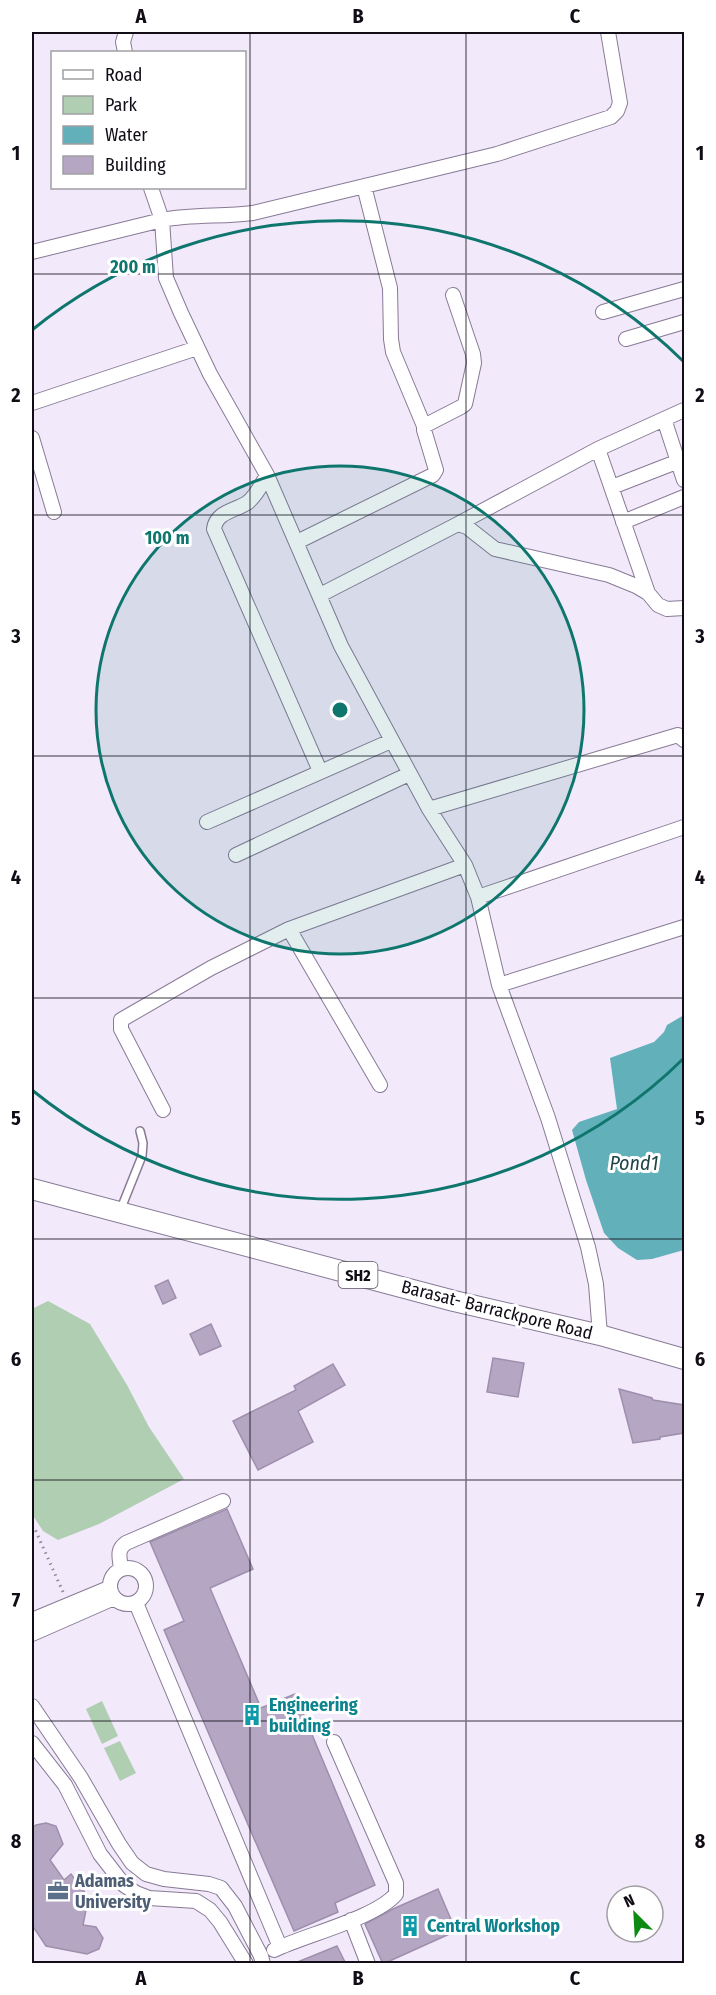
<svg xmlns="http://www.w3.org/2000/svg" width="716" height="1995" viewBox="0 0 716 1995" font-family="'Fira Sans Condensed',sans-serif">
<rect width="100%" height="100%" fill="#f2e9fb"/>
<!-- green -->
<path fill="#afceb2" d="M 48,1301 L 90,1324 L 127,1385 L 149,1427 L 184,1479 L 99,1524 L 58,1540 L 43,1531 L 32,1514 L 32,1309 Z
M 102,1701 L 118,1736 L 102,1744 L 86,1709 Z
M 120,1741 L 136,1773 L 120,1781 L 104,1748 Z"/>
<!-- water -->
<path fill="#62b0ba" d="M 684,1015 L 684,1250 L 652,1259 L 637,1260 L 618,1248 L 604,1233 L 586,1180 L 572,1130 L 579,1122 L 617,1109 L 610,1058 L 654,1042 L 664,1032 L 667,1025 Z"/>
<!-- building -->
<path fill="#b5a6c4" stroke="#9e8fac" stroke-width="1.5" d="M 168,1280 L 176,1298 L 163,1304 L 155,1286 Z
M 211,1324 L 221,1346 L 200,1355 L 190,1334 Z
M 493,1358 L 524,1363 L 518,1397 L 487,1392 Z
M 333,1364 L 345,1385 L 298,1411 L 313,1442 L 258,1470 L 233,1421 L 296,1390 L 294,1386 Z
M 619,1389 L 652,1398 L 653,1400 L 684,1405 L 684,1433 L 660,1437 L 660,1439 L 633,1443 Z
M 227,1509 L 253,1569 L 210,1588 L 261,1708 L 295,1694 L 375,1885 L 335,1903 L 338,1912 L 294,1931 L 164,1630 L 184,1621 L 150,1542 Z
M 46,1823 L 56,1826 L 63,1844 L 50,1860 L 64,1880 L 71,1874 L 93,1903 L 87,1905 L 83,1925 L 96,1927 L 103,1938 L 99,1949 L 87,1954 L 46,1946 L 32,1925 L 32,1828 L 36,1825 Z
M 438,1889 L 456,1931 L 383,1964 L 365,1924 L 393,1909 Z
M 337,1946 L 346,1964 L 295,1964 L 295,1963 Z"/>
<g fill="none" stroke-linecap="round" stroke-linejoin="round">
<defs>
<path id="lane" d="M 120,1211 L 142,1156 L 143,1143 L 140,1131"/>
<path id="street" d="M 125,52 L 123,42 L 126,32
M 364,186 L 390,288 L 391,339 L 393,352 L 424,426
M 151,188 L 162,220 C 192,214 223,217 253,213 L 497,154 L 611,117 L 617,111 L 620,103 L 608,32
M 32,252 L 162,220 L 166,278 L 181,313 L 210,374 L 267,475 L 341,646 L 429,809 L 465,865 L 478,897 L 499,985 L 548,1118 L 588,1247 L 596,1284 L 600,1335
M 603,312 L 684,289
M 626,339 L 684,322
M 32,403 L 197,348
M 664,419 L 684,480
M 32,438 L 54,512
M 267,475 C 261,485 257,495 247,503 C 234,511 216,512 214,529 L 320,771
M 612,487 L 684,459
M 623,522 L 684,497
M 458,524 L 598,449
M 297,542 L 433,475 L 436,470 L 424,430 L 424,426 L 461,407 L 465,404 L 474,363 L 473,354 L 453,295
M 648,593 L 598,449 L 684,410
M 320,595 L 458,524 L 467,527 L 495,549 L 609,575 L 636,586 L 648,593 L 658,605 L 667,609 L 684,608
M 429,809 L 678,735 L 684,740
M 207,822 L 391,741
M 236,855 L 409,774
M 478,897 L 684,827
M 289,929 L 380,1085
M 499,985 L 684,927
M 163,1110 L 121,1029 L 121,1020 L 211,968 L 289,929 L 465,865
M110 1586a18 18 0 1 1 36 0a18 18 0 1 1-36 0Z
M 121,1569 C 120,1558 116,1550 126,1543 L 223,1501
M 136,1603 L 280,1947
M 32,1620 L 109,1588
M 32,1634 L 114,1598
M 32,1706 L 81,1778 L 119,1844 L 132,1863 L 146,1874 L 164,1879 L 209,1884 L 221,1888 L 235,1906 L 261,1956 L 263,1964
M 32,1743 L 65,1785 L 100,1854 L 124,1885 L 136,1893 L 149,1898 L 196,1901 L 210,1910 L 220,1922 L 246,1964
M 351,1920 L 368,1964
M 274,1950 C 305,1935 376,1918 396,1894 L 396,1883 L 334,1742"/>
<path id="primary" d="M 32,1189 L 454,1301 L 600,1335 L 684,1359"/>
</defs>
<!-- lane casing -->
<use href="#lane" stroke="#887a96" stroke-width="10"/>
<!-- street casing -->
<use href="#street" stroke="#887a96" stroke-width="16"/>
<!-- primary casing -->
<use href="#primary" stroke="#887a96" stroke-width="22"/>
<!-- path -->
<path stroke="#908897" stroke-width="3" stroke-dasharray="1.5 4.5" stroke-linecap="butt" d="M 32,1528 L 34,1527 L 63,1592"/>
<!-- lane -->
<use href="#lane" stroke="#fff" stroke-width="7"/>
<!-- street -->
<use href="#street" stroke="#fff" stroke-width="14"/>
<!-- primary -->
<use href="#primary" stroke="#fff" stroke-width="20"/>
</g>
<!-- grid -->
<path fill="none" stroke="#110c16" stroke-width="1.5" stroke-opacity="0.55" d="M 250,32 L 250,1964M 466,32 L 466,1964M 32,274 L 684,274M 32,515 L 684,515M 32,756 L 684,756M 32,998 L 684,998M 32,1239 L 684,1239M 32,1480 L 684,1480M 32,1721 L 684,1721"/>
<!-- distance rings -->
<circle cx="340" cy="710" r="244" fill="#0f766e" fill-opacity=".12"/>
<g fill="none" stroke="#0f766e" stroke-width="3">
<circle cx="340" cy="710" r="244"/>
<path d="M683 1059A489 489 0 0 1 32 1090M32 330A489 489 0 0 1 683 361"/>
</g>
<!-- icons -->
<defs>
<symbol id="building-bare" viewBox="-9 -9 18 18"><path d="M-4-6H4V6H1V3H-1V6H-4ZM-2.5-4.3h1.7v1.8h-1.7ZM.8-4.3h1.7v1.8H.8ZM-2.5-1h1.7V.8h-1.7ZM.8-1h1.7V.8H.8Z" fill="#0f9aa8" stroke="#fff" stroke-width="2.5" paint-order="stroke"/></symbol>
<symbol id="office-bare" viewBox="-9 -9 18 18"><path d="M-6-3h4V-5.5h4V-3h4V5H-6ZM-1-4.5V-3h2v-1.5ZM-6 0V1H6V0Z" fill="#5c6f8a" stroke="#fff" stroke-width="2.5" paint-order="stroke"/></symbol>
</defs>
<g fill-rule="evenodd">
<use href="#building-bare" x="237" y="1700" width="30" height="30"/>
<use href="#office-bare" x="43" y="1876" width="30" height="30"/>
<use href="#building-bare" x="395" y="1911" width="30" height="30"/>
</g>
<g text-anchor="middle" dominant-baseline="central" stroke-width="6" stroke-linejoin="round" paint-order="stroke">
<!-- shield labels -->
<rect fill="#fff" stroke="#58555c" stroke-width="1.5" x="338.5" y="1262" width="39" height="26" rx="4.5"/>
<g font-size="16" font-weight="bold" fill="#110c16">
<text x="358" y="1275">SH2</text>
</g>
<!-- street labels -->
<g font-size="18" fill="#110c16" stroke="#fff">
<text transform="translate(497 1310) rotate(14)">Barasat- Barrackpore Road</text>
</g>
<!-- culture labels -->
<g font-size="18" font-weight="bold" fill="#0d838f" stroke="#fff" text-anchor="start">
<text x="269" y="1705">Engineering<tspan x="269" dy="21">building</tspan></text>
<text x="427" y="1926">Central Workshop</text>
</g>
<!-- service labels -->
<g font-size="18" font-weight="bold" fill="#4e5e75" stroke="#fff" text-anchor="start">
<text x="75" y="1881">Adamas<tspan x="75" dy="21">University</tspan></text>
</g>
<!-- water labels -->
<g font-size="20" font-style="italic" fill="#1f4449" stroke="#fff">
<text x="634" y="1163">Pond1</text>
</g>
</g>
<circle cx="340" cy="710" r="9" fill="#0f766e" stroke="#fff" stroke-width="3"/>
<g font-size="18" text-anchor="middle" font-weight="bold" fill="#0f766e" stroke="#fff" stroke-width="6" stroke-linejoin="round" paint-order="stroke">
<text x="133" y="273">200 m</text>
<text x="167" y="544">100 m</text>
</g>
<!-- border -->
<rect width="716" height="1995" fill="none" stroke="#ffffff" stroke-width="66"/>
<!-- legend -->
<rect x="51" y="51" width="195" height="138" fill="#ffffff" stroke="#a09ea2" stroke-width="1.5"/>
<rect x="63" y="70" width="30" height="9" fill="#ffffff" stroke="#a09ea2" stroke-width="1.5"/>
<text x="105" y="81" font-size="18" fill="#110c16">Road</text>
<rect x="63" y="96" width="30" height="18" fill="#afceb2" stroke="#a09ea2" stroke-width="1.5"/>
<text x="105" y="111" font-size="18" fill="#110c16">Park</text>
<rect x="63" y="126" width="30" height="18" fill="#62b0ba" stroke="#a09ea2" stroke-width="1.5"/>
<text x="105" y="141" font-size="18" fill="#110c16">Water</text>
<rect x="63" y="156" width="30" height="18" fill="#b5a6c4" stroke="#a09ea2" stroke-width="1.5"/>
<text x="105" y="171" font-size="18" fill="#110c16">Building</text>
<!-- north arrow -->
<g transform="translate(635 1914) rotate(336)"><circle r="28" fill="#ffffff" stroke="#a09ea2" stroke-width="1.5"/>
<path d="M0-4.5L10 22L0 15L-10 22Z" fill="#0d8a11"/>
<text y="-9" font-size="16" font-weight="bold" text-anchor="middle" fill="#110c16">N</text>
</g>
<rect x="33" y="33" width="650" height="1929" fill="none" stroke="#110c16" stroke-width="2"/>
<g font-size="20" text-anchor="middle" font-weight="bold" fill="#110c16">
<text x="141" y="23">A</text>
<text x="358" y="23">B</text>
<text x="575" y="23">C</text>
<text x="16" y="160">1</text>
<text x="700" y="160">1</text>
<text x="16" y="402">2</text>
<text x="700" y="402">2</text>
<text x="16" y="643">3</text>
<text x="700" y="643">3</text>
<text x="16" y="884">4</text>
<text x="700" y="884">4</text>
<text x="16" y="1125">5</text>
<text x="700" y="1125">5</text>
<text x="16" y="1366">6</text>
<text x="700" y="1366">6</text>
<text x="16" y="1607">7</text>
<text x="700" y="1607">7</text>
<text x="16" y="1848">8</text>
<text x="700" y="1848">8</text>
<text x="141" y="1985">A</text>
<text x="358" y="1985">B</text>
<text x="575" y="1985">C</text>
</g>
</svg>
